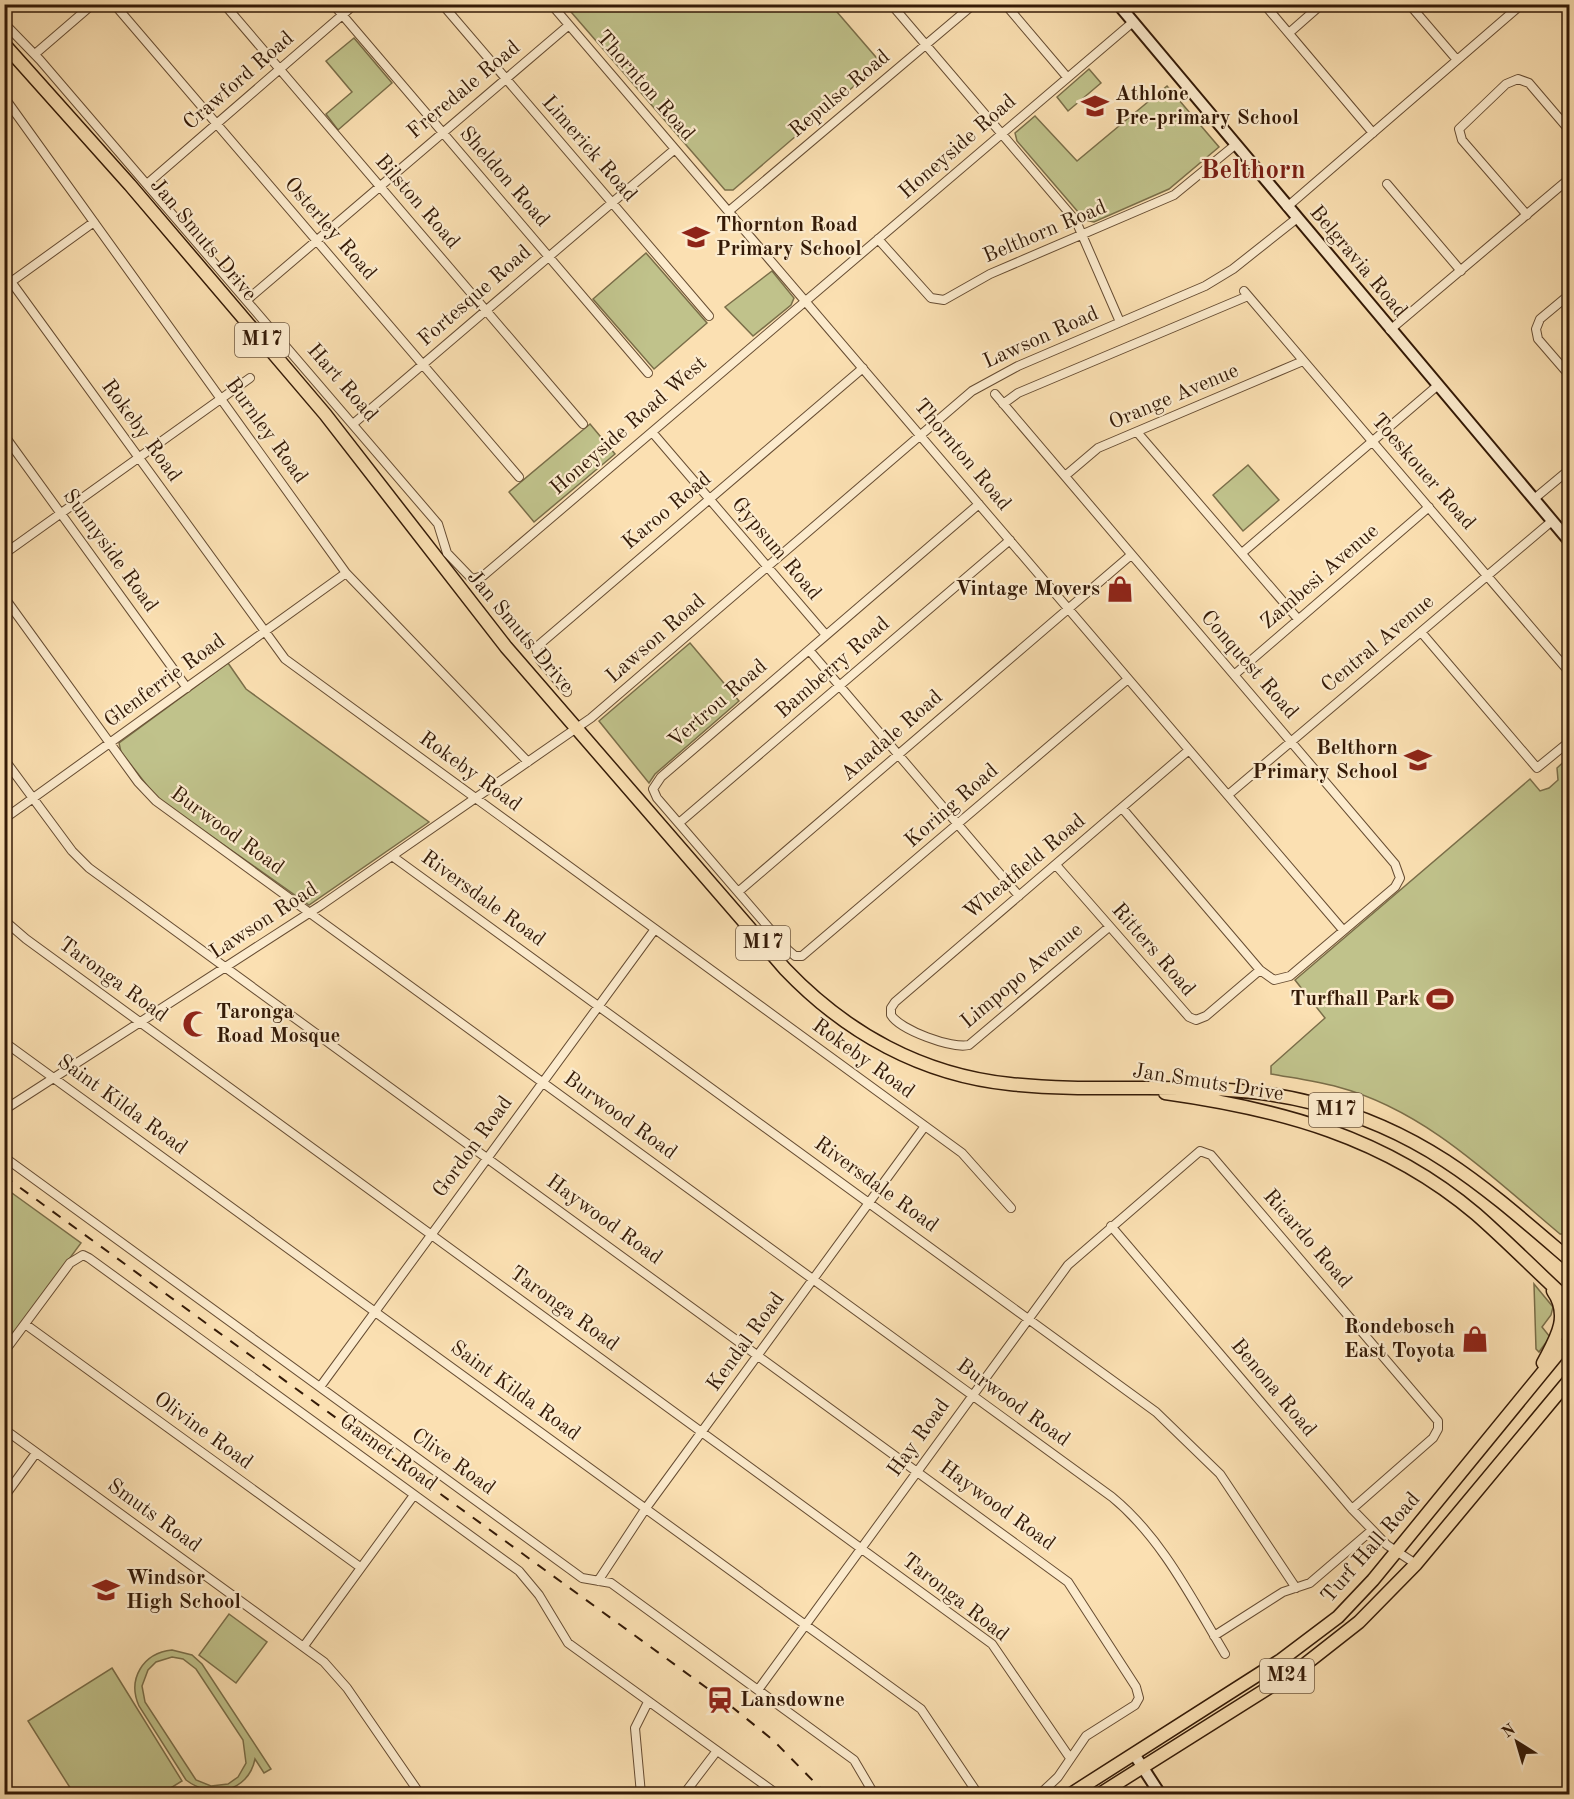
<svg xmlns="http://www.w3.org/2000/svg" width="1574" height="1799" viewBox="0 0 1574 1799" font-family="'Old Standard TT',serif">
<rect width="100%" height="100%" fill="#fbe0b2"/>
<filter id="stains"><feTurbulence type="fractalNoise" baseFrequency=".00333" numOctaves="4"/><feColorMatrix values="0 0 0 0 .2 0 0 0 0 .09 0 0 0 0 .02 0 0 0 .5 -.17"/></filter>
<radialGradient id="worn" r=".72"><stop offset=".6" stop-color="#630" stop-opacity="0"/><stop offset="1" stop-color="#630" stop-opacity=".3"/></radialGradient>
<!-- green -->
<path fill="#c0c28b" stroke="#7a6e49" stroke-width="1.5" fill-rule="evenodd" d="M 565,5 L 831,5 L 881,63 L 733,190 L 725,190 Z
M 354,38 L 392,83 L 338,130 L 326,114 L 352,92 L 326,61 Z
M 1089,69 L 1101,83 L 1068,111 L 1057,97 Z
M 1167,86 L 1219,147 L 1169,189 L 1094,222 L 1085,220 L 1017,141 L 1015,133 L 1035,116 L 1077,161 Z
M 646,253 L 707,323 L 654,369 L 593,299 Z
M 772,271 L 794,298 L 791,305 L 753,336 L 725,307 Z
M 590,424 L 615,454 L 534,522 L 509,492 Z
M 1248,465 L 1279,500 L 1243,531 L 1213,495 Z
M 690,643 L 739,701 L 655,774 L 649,783 L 599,721 Z
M 228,663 L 246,689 L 429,822 L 309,905 L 156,797 L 121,752 L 119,743 Z
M 1569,757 L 1570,1234 L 1560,1234 C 1493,1178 1425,1110 1338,1087 C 1316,1081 1293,1078 1271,1074 L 1271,1066 L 1325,1018 L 1295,980 L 1530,779 L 1540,791 L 1549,788 L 1558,780 L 1557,768 Z
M 5,1188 L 81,1243 L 5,1346 Z
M 1534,1284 L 1553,1307 L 1551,1315 L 1542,1327 L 1550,1337 L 1539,1352 L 1536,1349 Z
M 229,1614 L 267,1642 L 236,1683 L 199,1655 Z
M 172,1650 L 192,1655 L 202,1664 L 271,1769 L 264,1773 L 255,1759 C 248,1793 211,1799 186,1780 L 139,1706 C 127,1679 143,1653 172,1650 ZM 172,1657 L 183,1659 L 196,1669 L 243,1740 L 246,1763 L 238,1777 L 228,1784 L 211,1786 L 196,1780 L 145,1702 L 142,1686 L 148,1670 L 156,1662 Z
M 112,1668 L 182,1781 L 161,1794 L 74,1794 L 28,1721 Z"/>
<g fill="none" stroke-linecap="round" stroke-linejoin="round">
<defs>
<path id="street" d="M 114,4 L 519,477
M 224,4 L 583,424
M 333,4 L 648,373
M 442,4 L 709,316
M 551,4 L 1343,930
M 891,4 L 1076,221 L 1120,322
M 1005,4 L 1067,77
M 1264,4 L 1373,133
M 1409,4 L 1457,60
M 4,23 L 40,60 L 438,524 L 447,553 L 472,579 L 483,576 L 1133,22
M 1289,33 L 1322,4
M 35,54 L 93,4
M 4,97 L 346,573 L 528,762
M 147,184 L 355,4
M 1387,184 L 1461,271
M 1287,207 L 1522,4
M 729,211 L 974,4
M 1527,215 L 1462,140 L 1459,129 L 1506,84 L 1518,79 L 1529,83 L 1570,131
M 878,239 L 931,298 L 944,300 L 990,274 L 1174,195 L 1235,145
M 4,272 L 285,659 L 962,1153 L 1011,1208
M 4,287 L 94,222
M 1244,291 L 1570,673
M 1570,294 L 1540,319 L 1536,329 L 1538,339 L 1570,376
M 247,300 L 569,25
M 1390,330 L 1570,178
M 995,394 L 1395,864 L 1400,878 L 1395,887 L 1290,976 L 1274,980 L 1260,970 L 1122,808
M 1003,404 L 1018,393 L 1248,296
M 353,424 L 675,149
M 652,432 L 826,635
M 1137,432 L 1298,619
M 4,435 L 187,688
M 1065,476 L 1098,448 L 1303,361
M 1534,499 L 1570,469
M 979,504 L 661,777 L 653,789 L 657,798 L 788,950 L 795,956 L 802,956 L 1128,679
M 1242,553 L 1437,386
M 4,554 L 250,378
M 4,597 L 138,782 L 156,801 L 1112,1497 C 1162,1538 1192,1599 1225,1654
M 1421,632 L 1537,768 L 1570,741
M 809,650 L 1019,896
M 1234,675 L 1429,507
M 567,692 L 540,660 L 536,649 L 540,644 L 863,368
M 4,759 L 72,851 L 89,868 L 1068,1582 L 1136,1687 L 1139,1698 L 1135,1705 L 1086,1736 L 1058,1777 L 1040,1794
M 1228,795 L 1552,521
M 4,819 L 346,573
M 679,823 L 1010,540
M 392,856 L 1156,1412 L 1220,1474 L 1296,1588
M 1056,865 L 1189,1017 L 1196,1020 L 1206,1016 L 1260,970
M 738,892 L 1131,555
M 4,920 L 26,939 L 992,1644 L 1070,1758
M 1109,927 L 969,1045 C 952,1049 900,1030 891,1015 L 891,1008 L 895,1002 L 1189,750
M 4,1042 L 921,1709 L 978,1794
M 4,1110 L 320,906 L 591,718 L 972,391 L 1018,366 L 1205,286 L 1233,269 L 1296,219
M 4,1157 L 582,1578 L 611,1583 L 854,1760 L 874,1794
M 1111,1226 L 1352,1509 L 1387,1545 L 1416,1564
M 25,1324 L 360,1567
M 4,1352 L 70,1263 L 83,1255 L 89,1258 L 519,1571 L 539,1595 L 568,1643 L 777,1794
M 320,1387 L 655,929
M 4,1429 L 324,1662 L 347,1688 L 420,1794
M 4,1497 L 36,1453
M 598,1581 L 646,1508 L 925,1126
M 1214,1636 L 1283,1592 L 1310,1583 L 1372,1530
M 304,1646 L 414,1495
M 758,1690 L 1068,1265 L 1200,1151 L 1211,1155 L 1438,1421 L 1438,1429 L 1433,1438 L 1352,1509
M 641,1794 L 635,1728 L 648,1702
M 684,1794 L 716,1752"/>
<path id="secondary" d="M 1118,4 L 1570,542
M 1134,1754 L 1160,1794"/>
<path id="primary" d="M 4,44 L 130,185 L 325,414 L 506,647 L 785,969 C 846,1033 922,1075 1010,1084 C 1111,1095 1213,1077 1313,1103 C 1424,1131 1486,1188 1570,1260
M 1165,1093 C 1280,1109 1385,1137 1476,1214 C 1508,1242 1538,1273 1570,1302
M 1543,1363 C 1555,1340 1571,1317 1553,1291
M 1071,1794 L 1281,1660 L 1338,1617 L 1373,1580 L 1570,1339
M 1100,1794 L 1303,1666 L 1359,1622 L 1416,1564 L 1570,1379"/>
</defs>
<!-- street casing -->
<use href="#street" stroke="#664c32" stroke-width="10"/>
<!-- secondary casing -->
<use href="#secondary" stroke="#341a07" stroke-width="14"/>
<!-- primary casing -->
<use href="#primary" stroke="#341a07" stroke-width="15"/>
<!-- street -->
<use href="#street" stroke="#fcebcd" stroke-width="8"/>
<!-- secondary -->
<use href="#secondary" stroke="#fcebcd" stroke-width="10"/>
<!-- primary -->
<use href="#primary" stroke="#fbe0b2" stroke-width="12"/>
<!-- rail -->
<path stroke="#341a07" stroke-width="2" stroke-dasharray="10 10" stroke-linecap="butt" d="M 4,1176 L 722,1699 L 773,1740 L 826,1794"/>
</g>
<!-- icons -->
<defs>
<symbol id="school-bare" viewBox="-9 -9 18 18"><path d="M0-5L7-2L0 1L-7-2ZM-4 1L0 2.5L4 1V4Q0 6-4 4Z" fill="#8f2418" stroke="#fcebcd" stroke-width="2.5" paint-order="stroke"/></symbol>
<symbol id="shop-bare" viewBox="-9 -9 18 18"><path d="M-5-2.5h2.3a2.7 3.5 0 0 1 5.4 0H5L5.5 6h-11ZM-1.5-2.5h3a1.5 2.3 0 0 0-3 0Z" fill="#8f2418" stroke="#fcebcd" stroke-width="2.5" paint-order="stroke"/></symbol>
<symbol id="stadium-bare" viewBox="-9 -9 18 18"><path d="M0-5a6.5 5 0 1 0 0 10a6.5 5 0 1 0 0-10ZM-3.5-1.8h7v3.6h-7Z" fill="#8f2418" stroke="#fcebcd" stroke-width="2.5" paint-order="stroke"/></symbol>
<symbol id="mosque-bare" viewBox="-9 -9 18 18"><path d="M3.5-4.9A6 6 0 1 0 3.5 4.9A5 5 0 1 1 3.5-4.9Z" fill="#8f2418" stroke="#fcebcd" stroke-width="2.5" paint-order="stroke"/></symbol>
<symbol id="station-bare" viewBox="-9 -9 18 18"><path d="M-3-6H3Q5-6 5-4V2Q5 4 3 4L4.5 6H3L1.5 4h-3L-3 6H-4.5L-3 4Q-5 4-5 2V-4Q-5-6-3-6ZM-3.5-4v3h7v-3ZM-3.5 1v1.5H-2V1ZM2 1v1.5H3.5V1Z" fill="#8f2418" stroke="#fcebcd" stroke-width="2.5" paint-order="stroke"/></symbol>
</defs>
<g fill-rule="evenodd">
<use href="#school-bare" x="1076" y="87" width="38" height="38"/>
<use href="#school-bare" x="677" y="218" width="38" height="38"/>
<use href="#shop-bare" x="1101" y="570" width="38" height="38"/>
<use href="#school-bare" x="1399" y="741" width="38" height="38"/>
<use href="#stadium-bare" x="1421" y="980" width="38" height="38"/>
<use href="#mosque-bare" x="177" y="1005" width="38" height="38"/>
<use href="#shop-bare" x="1456" y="1320" width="38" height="38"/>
<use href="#school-bare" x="87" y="1571" width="38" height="38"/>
<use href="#station-bare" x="701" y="1681" width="38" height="38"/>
</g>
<g text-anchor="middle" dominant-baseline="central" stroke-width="4.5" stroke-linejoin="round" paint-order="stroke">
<!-- shield labels -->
<g fill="#fcebcd" stroke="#705942" stroke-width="1.5">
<rect x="235" y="323" width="54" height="34" rx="4.5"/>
<rect x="736" y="926" width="54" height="34" rx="4.5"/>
<rect x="1309" y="1093" width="54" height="34" rx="4.5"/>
<rect x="1260" y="1659" width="54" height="34" rx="4.5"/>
</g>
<g font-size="20" font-weight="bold" fill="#341a07">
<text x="262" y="340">M17</text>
<text x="763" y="943">M17</text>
<text x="1336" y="1110">M17</text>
<text x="1287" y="1676">M24</text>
</g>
<!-- street labels -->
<g font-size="21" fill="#341a07" stroke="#fcebcd">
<text transform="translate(239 81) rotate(-41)">Crawford Road</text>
<text transform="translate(645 86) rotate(49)">Thornton Road</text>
<text transform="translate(464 90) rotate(-40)">Freredale Road</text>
<text transform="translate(840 94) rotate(-40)">Repulse Road</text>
<text transform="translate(958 147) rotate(-41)">Honeyside Road</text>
<text transform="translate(589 149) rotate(49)">Limerick Road</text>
<text transform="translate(504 177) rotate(49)">Sheldon Road</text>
<text transform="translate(417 202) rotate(49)">Bilston Road</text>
<text transform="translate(330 229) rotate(49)">Osterley Road</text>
<text transform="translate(1045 232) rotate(-23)">Belthorn Road</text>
<text transform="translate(203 240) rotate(50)">Jan Smuts Drive</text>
<text transform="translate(1358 262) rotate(50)">Belgravia Road</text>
<text transform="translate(475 296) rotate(-41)">Fortesque Road</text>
<text transform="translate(1041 338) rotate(-24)">Lawson Road</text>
<text transform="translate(342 383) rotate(49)">Hart Road</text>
<text transform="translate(1174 397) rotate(-23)">Orange Avenue</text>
<text transform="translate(629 426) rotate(-41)">Honeyside Road West</text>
<text transform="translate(141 431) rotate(54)">Rokeby Road</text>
<text transform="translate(266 431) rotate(54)">Burnley Road</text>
<text transform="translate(962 455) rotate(50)">Thornton Road</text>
<text transform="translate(1423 472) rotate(49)">Toeskouer Road</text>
<text transform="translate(667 511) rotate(-40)">Karoo Road</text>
<text transform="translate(776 549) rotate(50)">Gypsum Road</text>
<text transform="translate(110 551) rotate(54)">Sunnyside Road</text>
<text transform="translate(1320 577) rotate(-41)">Zambesi Avenue</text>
<text transform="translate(520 632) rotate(50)">Jan Smuts Drive</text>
<text transform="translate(656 639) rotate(-41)">Lawson Road</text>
<text transform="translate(1378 644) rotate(-40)">Central Avenue</text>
<text transform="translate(1249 665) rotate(49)">Conquest Road</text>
<text transform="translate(833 668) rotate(-41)">Bamberry Road</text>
<text transform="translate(165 681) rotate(-36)">Glenferrie Road</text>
<text transform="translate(718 704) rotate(-41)">Vertrou Road</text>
<text transform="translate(892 736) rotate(-41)">Anadale Road</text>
<text transform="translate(470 772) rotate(36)">Rokeby Road</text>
<text transform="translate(952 806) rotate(-41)">Koring Road</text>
<text transform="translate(227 831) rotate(36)">Burwood Road</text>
<text transform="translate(1025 867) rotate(-40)">Wheatfield Road</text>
<text transform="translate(483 899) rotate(36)">Riversdale Road</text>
<text transform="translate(264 921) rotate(-33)">Lawson Road</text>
<text transform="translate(1153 950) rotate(49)">Ritters Road</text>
<text transform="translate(1022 976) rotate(-40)">Limpopo Avenue</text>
<text transform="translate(113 980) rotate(36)">Taronga Road</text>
<text transform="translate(863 1059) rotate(36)">Rokeby Road</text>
<text transform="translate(1208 1083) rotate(9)">Jan Smuts Drive</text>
<text transform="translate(122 1105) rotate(36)">Saint Kilda Road</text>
<text transform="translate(620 1116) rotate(36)">Burwood Road</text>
<text transform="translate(473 1147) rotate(-54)">Gordon Road</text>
<text transform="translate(876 1185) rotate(36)">Riversdale Road</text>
<text transform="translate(604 1220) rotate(36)">Haywood Road</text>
<text transform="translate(1307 1239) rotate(49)">Ricardo Road</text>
<text transform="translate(564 1309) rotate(36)">Taronga Road</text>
<text transform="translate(746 1342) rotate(-54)">Kendal Road</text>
<text transform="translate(1273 1388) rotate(50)">Benona Road</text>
<text transform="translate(515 1391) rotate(36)">Saint Kilda Road</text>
<text transform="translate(1013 1403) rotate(36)">Burwood Road</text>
<text transform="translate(203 1431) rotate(36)">Olivine Road</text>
<text transform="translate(919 1438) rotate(-54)">Hay Road</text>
<text transform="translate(388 1453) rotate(36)">Garnet Road</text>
<text transform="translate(453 1462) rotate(36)">Clive Road</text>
<text transform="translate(997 1506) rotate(36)">Haywood Road</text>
<text transform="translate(154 1516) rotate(36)">Smuts Road</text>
<text transform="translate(1371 1548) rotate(-49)">Turf Hall Road</text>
<text transform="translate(955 1598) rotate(38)">Taronga Road</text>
</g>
<!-- poi labels -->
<g font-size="21" font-weight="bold" fill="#341a07" stroke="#fcebcd" text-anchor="start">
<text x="1115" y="94">Athlone<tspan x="1115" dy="24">Pre-primary School</tspan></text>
<text x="716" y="225">Thornton Road<tspan x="716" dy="24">Primary School</tspan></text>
<text x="1100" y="589" text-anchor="end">Vintage Movers</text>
<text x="1398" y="748" text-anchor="end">Belthorn<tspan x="1398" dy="24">Primary School</tspan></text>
<text x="1420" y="999" text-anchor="end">Turfhall Park</text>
<text x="216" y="1012">Taronga<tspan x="216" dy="24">Road Mosque</tspan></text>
<text x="1455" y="1327" text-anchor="end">Rondebosch<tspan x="1455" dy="24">East Toyota</tspan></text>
<text x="126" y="1578">Windsor<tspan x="126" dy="24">High School</tspan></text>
<text x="740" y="1700">Lansdowne</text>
</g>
<!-- district labels -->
<g font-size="27" font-weight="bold" fill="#7a1f14" stroke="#fcebcd">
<text x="1253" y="170">Belthorn</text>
</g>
</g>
<!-- margin -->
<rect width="1574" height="1799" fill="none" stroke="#fbe0b2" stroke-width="24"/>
<rect x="6" y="6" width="1562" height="1787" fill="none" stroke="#341a07" stroke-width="3"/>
<rect x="12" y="12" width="1550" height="1775" fill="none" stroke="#341a07" stroke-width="1.5"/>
<!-- north arrow -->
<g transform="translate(1517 1742) rotate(323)" stroke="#fcebcd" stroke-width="4.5" paint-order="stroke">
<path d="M0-4.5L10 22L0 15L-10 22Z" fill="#341a07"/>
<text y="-9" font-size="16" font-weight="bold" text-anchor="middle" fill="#341a07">N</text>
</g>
<rect width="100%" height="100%" filter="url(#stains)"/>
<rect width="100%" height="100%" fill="url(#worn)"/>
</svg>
